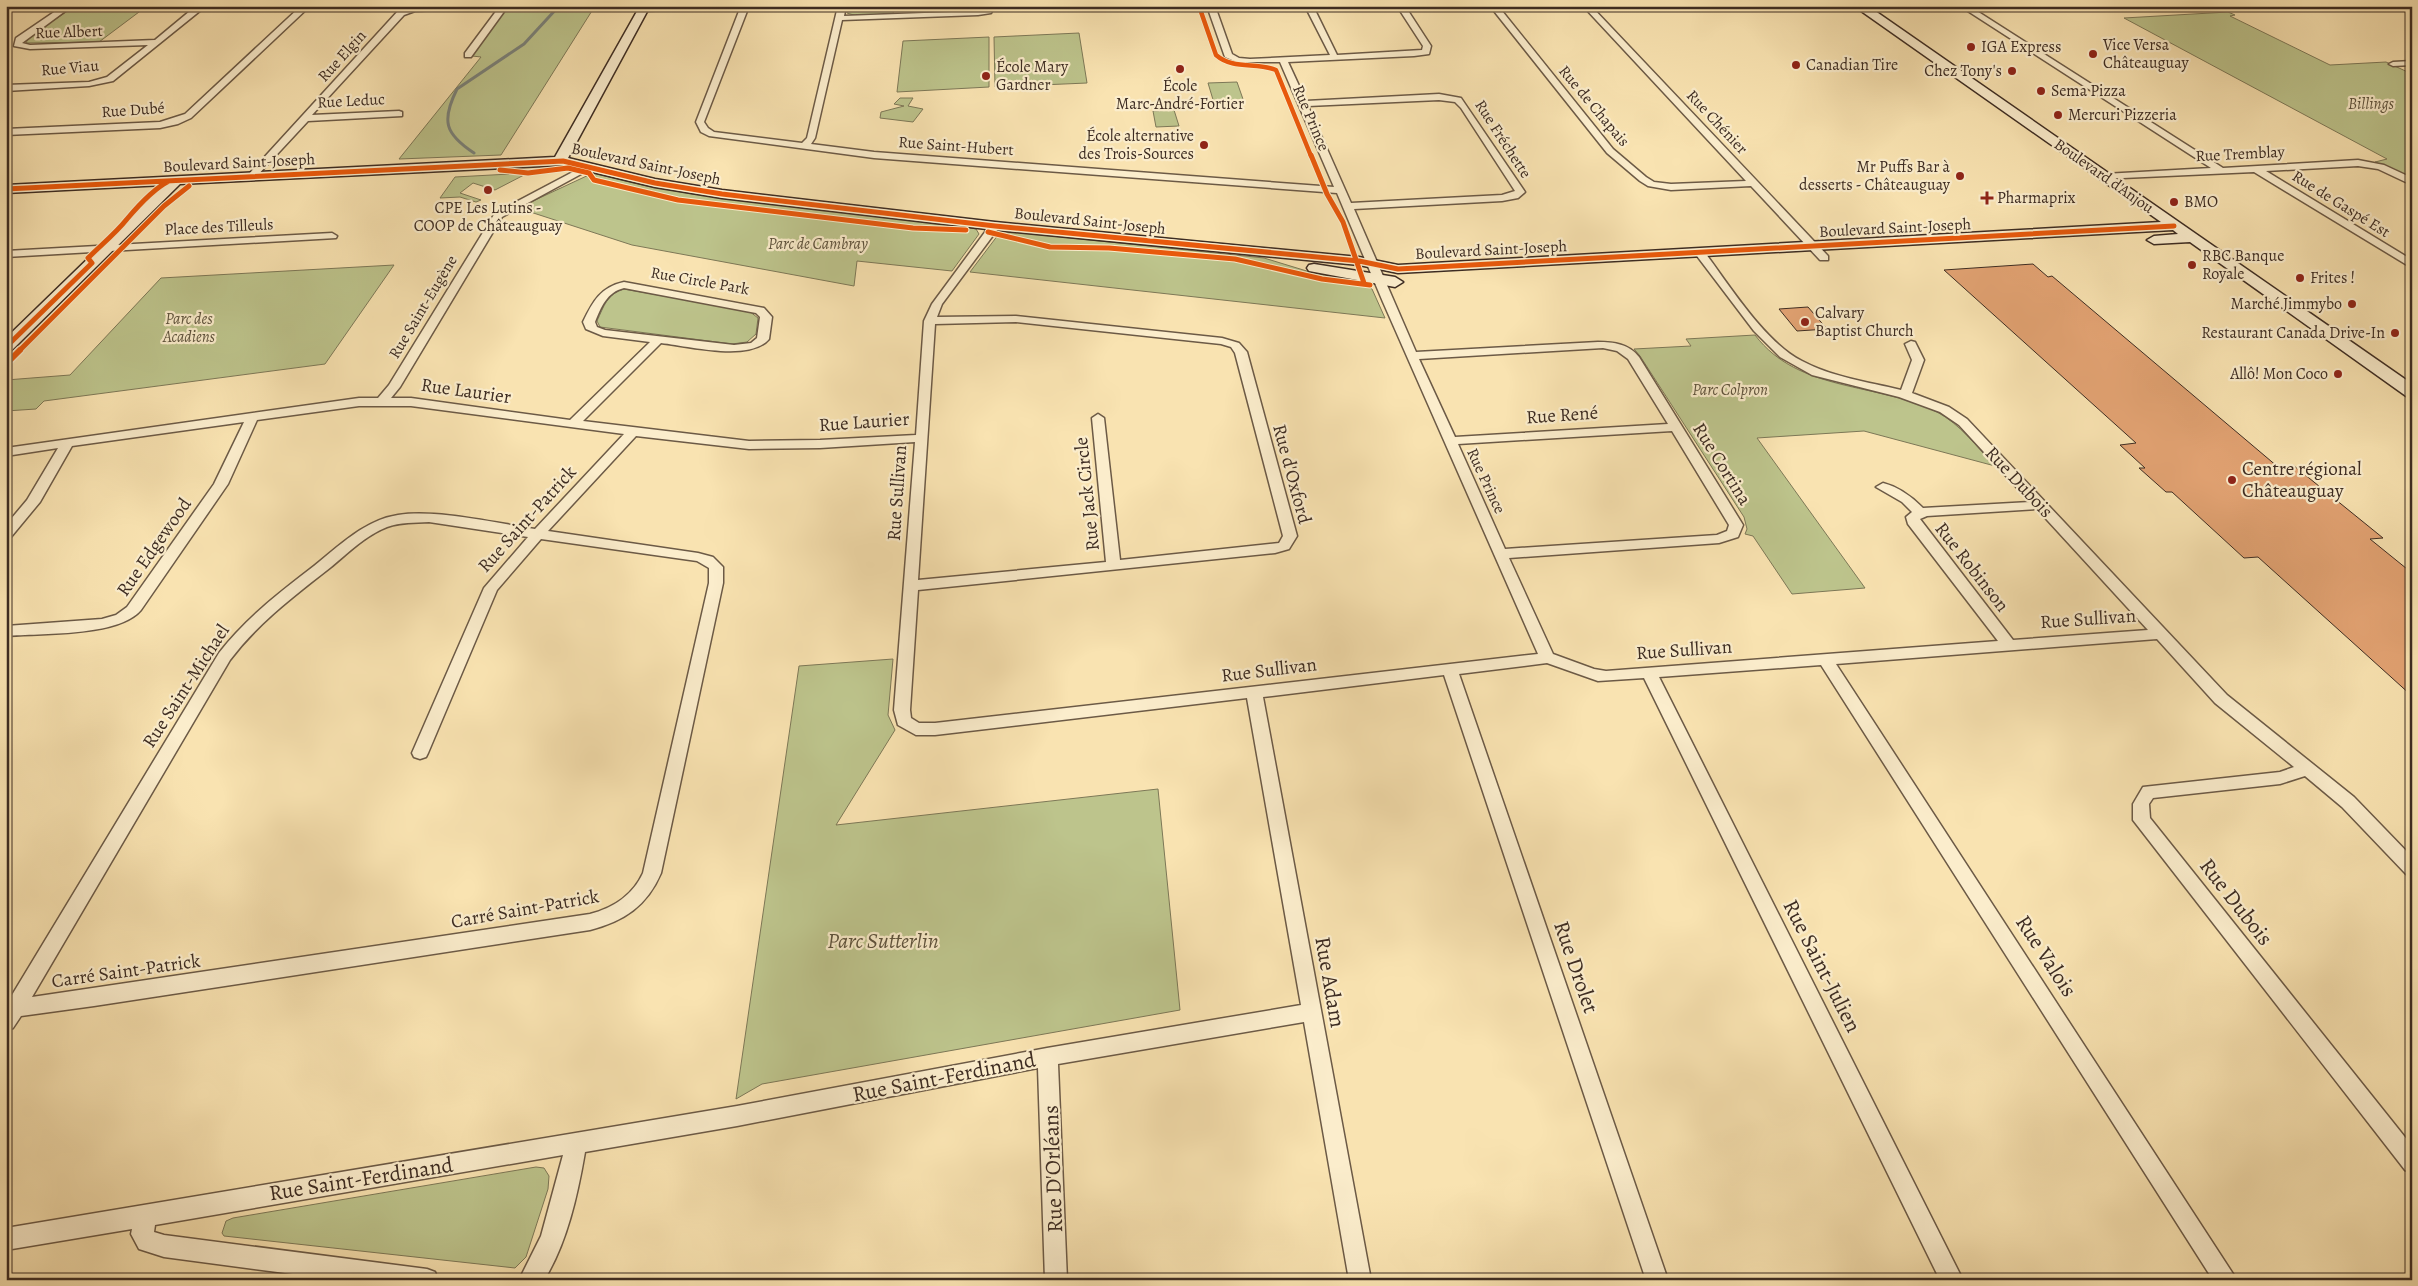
<svg xmlns="http://www.w3.org/2000/svg" width="2418" height="1286" viewBox="0 0 2418 1286" font-family="Alegreya,serif">
<rect width="100%" height="100%" fill="#f9e3b1"/>
<filter id="stains"><feTurbulence type="fractalNoise" baseFrequency=".004" numOctaves="4"/><feColorMatrix values="0 0 0 0 .2 0 0 0 0 .09 0 0 0 0 .02 0 0 0 .5 -.17"/></filter>
<radialGradient id="worn" r=".72"><stop offset=".6" stop-color="#630" stop-opacity="0"/><stop offset="1" stop-color="#630" stop-opacity=".3"/></radialGradient>
<!-- green -->
<path fill="#bdc48c" stroke="#7d7857" d="M 75,6 L 147,6 L 99,42 L 26,43 L 29,37 Z
M 508,6 L 595,6 L 501,155 L 399,159 L 481,57 L 472,56 Z
M 848,6 L 894,6 L 893,14 L 857,16 L 847,13 Z
M 2228,12 L 2235,15 L 2230,16 L 2330,65 L 2386,62 L 2412,74 L 2412,178 L 2375,162 L 2387,159 L 2124,18 Z
M 1079,33 L 1087,83 L 995,87 L 994,37 Z
M 989,37 L 989,87 L 897,92 L 903,41 Z
M 1237,82 L 1244,102 L 1214,103 L 1208,83 Z
M 900,98 L 913,98 L 908,106 L 923,109 L 913,122 L 880,118 L 881,112 L 904,106 L 894,104 Z
M 1174,110 L 1179,126 L 1156,127 L 1153,111 Z
M 593,173 L 647,186 L 693,194 L 966,227 L 976,229 L 979,234 L 952,271 L 857,261 L 854,286 L 632,245 L 518,208 Z
M 510,174 L 524,175 L 495,190 L 473,183 L 460,193 L 481,200 L 476,202 L 460,197 L 440,198 L 455,177 Z
M 1013,232 L 1264,258 L 1310,272 L 1366,284 L 1372,289 L 1385,318 L 970,272 L 998,235 Z
M 394,265 L 325,364 L 44,401 L 36,409 L 6,411 L 6,380 L 70,375 L 161,278 Z
M 624,289 L 749,311 L 758,318 L 756,334 L 747,342 L 732,344 L 600,327 L 597,321 C 604,306 607,294 624,289 Z
M 1755,335 C 1799,393 1877,382 1937,412 C 1960,424 1977,447 1995,466 L 1864,431 L 1757,438 L 1865,588 L 1792,594 L 1753,536 L 1745,534 L 1747,529 L 1744,517 L 1640,356 L 1634,349 L 1691,346 L 1686,339 Z
M 893,659 L 888,715 L 895,730 L 836,825 L 1158,789 L 1180,1010 L 762,1084 L 736,1099 L 799,666 Z
M 536,1167 L 544,1168 L 549,1176 L 548,1189 L 526,1257 L 515,1268 L 224,1236 L 222,1233 L 226,1221 L 233,1218 Z"/>
<g fill="none" stroke-linecap="round" stroke-linejoin="round">
<!-- stream -->
<path stroke="#7a827b" stroke-width="3" d="M 474,153 C 445,134 441,121 457,89 L 524,44 L 559,6"/>
</g>
<!-- building -->
<path fill="#e3a373" stroke="#3d2c22" d="M 2033,264 L 2048,277 L 2052,276 L 2278,467 L 2293,465 L 2383,538 L 2370,539 L 2412,573 L 2412,696 L 2258,557 L 2244,558 L 2172,492 L 2166,492 L 2139,468 L 2145,468 L 2120,445 L 2136,443 L 1944,270 Z
M 1808,307 L 1827,329 L 1797,331 L 1779,309 Z"/>
<g fill="none" stroke-linecap="round" stroke-linejoin="round">
<defs>
<path id="street" d="M 63,6 L 72,6 L 22,43 L 30,45 L 155,40 L 196,6 L 257,6 L 253,8 L 201,10 L 113,81 L 89,86 L 6,91 L 6,85 L 89,82 L 107,77 L 148,45 L 30,49 L 14,46 L 16,38 Z
M 301,6 L 310,6 L 191,118 L 178,124 L 160,128 L 6,135 L 6,129 L 160,122 L 185,114 Z
M 489,6 L 485,8 L 415,11 L 404,15 L 312,115 L 399,111 L 402,112 L 402,116 L 308,121 L 255,178 L 249,178 L 249,174 L 398,11 L 414,7 Z
M 500,6 L 508,6 L 471,57 L 465,57 L 465,53 Z
M 656,6 L 723,6 L 719,8 L 643,11 L 639,9 Z
M 741,6 L 749,6 L 704,122 L 708,128 L 714,132 L 802,143 L 807,138 L 838,6 L 846,6 L 844,16 L 978,11 L 985,9 L 987,6 L 995,6 L 991,13 L 978,15 L 842,20 L 815,138 L 811,144 L 874,152 L 1334,187 L 1280,62 L 1237,62 L 1225,57 L 1207,6 L 1215,6 L 1232,54 L 1239,58 L 1250,59 L 1330,55 L 1305,6 L 1313,6 L 1337,55 L 1422,50 L 1423,46 L 1397,6 L 1405,6 L 1431,46 L 1429,54 L 1414,56 L 1288,62 L 1306,101 L 1439,94 L 1461,98 L 1525,192 L 1518,198 L 1502,201 L 1354,209 L 1416,352 L 1598,342 C 1614,342 1629,344 1639,357 L 1743,525 L 1738,537 L 1719,543 L 1509,558 L 1553,654 L 1594,669 L 1606,671 L 1998,641 L 1908,524 L 1906,517 L 1912,512 L 1902,502 L 1876,487 L 1883,483 C 1899,487 1912,497 1923,508 L 2030,502 L 1959,425 L 1940,412 L 1899,397 L 1812,375 L 1780,357 L 1754,331 L 1694,252 L 1695,250 L 1703,250 C 1728,283 1764,342 1802,361 C 1832,377 1868,382 1901,390 L 1912,360 L 1905,344 L 1911,341 L 1915,342 L 1924,360 L 1912,393 L 1949,407 L 1967,419 L 2227,695 L 2354,797 L 2412,857 L 2412,876 L 2406,874 L 2342,807 L 2305,776 L 2280,784 L 2153,798 L 2149,804 L 2150,818 L 2412,1146 L 2412,1173 L 2405,1170 L 2133,820 L 2133,804 L 2143,787 L 2280,772 L 2294,767 L 2215,703 L 2157,639 L 1836,664 L 2237,1280 L 2213,1280 L 1821,665 L 1659,677 L 1963,1280 L 1940,1280 L 1644,678 L 1598,681 L 1547,663 L 1459,674 L 1668,1280 L 1646,1280 L 1444,675 L 1263,697 L 1371,1280 L 1349,1280 L 1304,1022 L 1058,1064 L 1067,1280 L 1045,1280 L 1038,1068 L 737,1126 L 585,1152 C 578,1193 567,1244 544,1280 L 519,1280 L 541,1236 L 563,1155 L 155,1225 L 154,1232 L 164,1235 L 427,1269 L 435,1272 L 438,1280 L 338,1280 L 164,1257 L 139,1249 L 131,1234 L 132,1229 L 6,1250 L 6,1228 L 737,1106 L 1047,1048 L 1301,1005 L 1247,698 L 935,735 L 916,735 L 898,725 L 894,710 L 915,442 L 820,448 L 749,449 L 636,436 L 548,531 L 698,553 L 713,557 L 723,567 L 723,583 L 661,873 C 647,906 624,921 590,930 L 94,1006 L 21,1016 L 13,1028 L 6,1031 L 6,1005 L 219,653 C 246,618 279,593 314,566 C 339,546 365,520 398,515 C 437,509 495,523 535,529 L 624,434 L 411,406 L 359,406 L 257,420 L 228,484 L 141,610 C 118,637 41,633 6,636 L 6,626 L 102,619 L 116,615 L 127,607 L 214,484 L 244,422 L 72,446 L 40,502 L 11,537 L 6,538 L 6,525 L 27,500 L 58,448 L 6,456 L 6,448 L 359,398 L 378,398 L 389,385 L 495,213 L 586,165 L 594,167 L 502,217 L 400,387 L 391,398 L 411,398 L 570,420 L 650,342 L 603,336 L 586,329 L 583,322 C 593,301 601,287 624,282 L 764,308 L 772,317 L 769,339 C 750,362 688,346 661,343 L 583,421 L 749,441 L 820,440 L 916,435 L 924,321 L 932,304 L 991,224 L 995,223 L 1000,226 L 942,304 L 937,317 L 1016,316 L 1222,338 L 1239,343 L 1247,352 L 1297,536 L 1289,549 L 1275,553 L 918,590 L 910,710 L 911,718 L 919,723 L 935,723 L 1538,654 L 1383,302 L 1337,193 L 874,158 L 709,136 L 701,132 L 696,122 ZM 1439,100 L 1455,102 L 1461,108 L 1515,191 L 1502,195 L 1351,203 L 1308,106 ZM 624,288 L 756,313 L 760,317 L 757,338 L 751,343 L 734,345 L 605,330 L 597,327 L 595,322 C 601,307 607,292 624,288 ZM 1016,322 L 1221,344 L 1231,347 L 1235,353 L 1283,536 L 1279,543 L 1120,560 L 1104,418 L 1098,414 L 1092,418 L 1106,562 L 918,580 L 935,324 ZM 1603,348 L 1617,351 L 1628,359 L 1668,424 L 1455,437 L 1419,359 ZM 1672,431 L 1729,525 L 1727,531 L 1717,535 L 1505,549 L 1458,444 ZM 2037,509 L 2148,630 L 2013,640 L 1920,519 L 1927,516 ZM 429,522 L 528,537 L 484,588 L 412,753 L 414,757 L 420,759 L 426,757 L 428,753 L 497,590 L 541,539 L 697,561 L 709,568 L 709,583 L 643,873 C 633,895 613,908 590,914 L 32,997 L 230,660 C 258,623 294,596 331,567 C 348,553 366,535 387,527 C 400,522 415,523 429,522 Z
M 1490,6 L 1498,6 L 1613,149 L 1646,177 L 1654,182 L 1671,184 L 1746,181 L 1583,6 L 1591,6 L 1828,256 L 1828,260 L 1820,260 L 1751,186 L 1671,190 L 1648,186 L 1640,181 L 1607,153 Z
M 1960,6 L 1969,6 L 2223,168 L 2358,160 L 2384,165 L 2412,178 L 2412,185 L 2378,169 L 2358,166 L 2266,171 L 2412,260 L 2412,268 L 2254,172 L 2101,179 L 2101,175 L 2104,174 L 2211,168 Z
M 2412,61 L 2412,65 L 2393,66 L 2389,64 L 2393,62 Z
M 332,233 L 337,236 L 336,238 L 6,257 L 6,251 Z"/>
<path id="secondary" d="M 640,6 L 650,6 L 568,158 L 655,179 L 722,190 L 995,222 L 1359,257 L 1398,265 L 2161,222 L 1854,6 L 1868,6 L 2412,384 L 2412,397 L 2406,396 L 2190,242 L 2154,244 L 2147,240 L 2154,236 L 2178,234 L 2173,230 L 1398,273 L 1359,265 L 995,230 L 722,198 L 655,187 L 563,165 L 180,184 L 12,350 L 6,352 L 6,338 L 164,185 L 6,193 L 6,185 L 555,157 Z
M 1314,264 L 1395,277 L 1403,282 L 1395,287 L 1309,271 L 1307,268 L 1309,265 Z"/>
</defs>
<!-- street casing -->
<use href="#street" stroke="#6c5a46" stroke-width="3"/>
<!-- secondary casing -->
<use href="#secondary" stroke="#3d2c22" stroke-width="3"/>
<!-- street -->
<use href="#street" fill="#fbedcc" fill-rule="evenodd"/>
<!-- secondary -->
<use href="#secondary" fill="#fbedcc" fill-rule="evenodd"/>
<defs>
<path id="cycleway-far2" d="M 1199,6 L 1216,55 C 1233,70 1256,62 1276,70 L 1311,156"/>
<path id="cycleway-far1" d="M 1311,155 L 1327,194 L 1343,222 L 1364,283
M 500,170 L 528,173 L 568,168 L 589,173 L 594,180 L 678,200 L 913,228 L 966,230
M 6,189 L 563,161 L 655,183 L 722,194 L 995,226 L 1359,261 L 1398,269 L 2174,226
M 988,232 L 1050,247 L 1109,248 L 1235,259 L 1322,279 L 1370,285
M 6,347 L 92,263 L 88,258 C 101,245 116,233 127,219 C 138,206 153,189 169,181
M 19,351 L 164,206 L 189,186"/>
<path id="cycleway" d="M 6,364 L 20,350"/>
</defs>
<!-- cycleway-far2 casing -->
<use href="#cycleway-far2" stroke="#fbedcc" stroke-width="6"/>
<!-- cycleway-far1 casing -->
<use href="#cycleway-far1" stroke="#fbedcc" stroke-width="7"/>
<!-- cycleway casing -->
<use href="#cycleway" stroke="#fbedcc" stroke-width="9"/>
<!-- cycleway-far2 -->
<use href="#cycleway-far2" stroke="#e8590c" stroke-width="4.5"/>
<!-- cycleway-far1 -->
<use href="#cycleway-far1" stroke="#e8590c" stroke-width="5"/>
<!-- cycleway -->
<use href="#cycleway" stroke="#e8590c" stroke-width="6"/>
</g>
<!-- markers -->
<g fill="#8f2418" stroke="#fbedcc" stroke-width="2">
<circle cx="1971" cy="47" r="5"/>
<circle cx="2093" cy="54" r="5"/>
<circle cx="1796" cy="65" r="5"/>
<circle cx="1180" cy="69" r="5"/>
<circle cx="2012" cy="71" r="5"/>
<circle cx="986" cy="76" r="5"/>
<circle cx="2041" cy="91" r="5"/>
<circle cx="2058" cy="115" r="5"/>
<circle cx="1204" cy="145" r="5"/>
<circle cx="1960" cy="176" r="5"/>
<circle cx="488" cy="190" r="5"/>
<path d="M1984.5 190.5h5v5h5v5h-5v5h-5v-5h-5v-5h5z"/>
<circle cx="2174" cy="202" r="5"/>
<circle cx="2192" cy="265" r="5"/>
<circle cx="2300" cy="278" r="5"/>
<circle cx="2352" cy="304" r="5"/>
<circle cx="1805" cy="322" r="5"/>
<circle cx="2395" cy="333" r="5"/>
<circle cx="2338" cy="374" r="5"/>
<circle cx="2232" cy="480" r="5"/>
</g>
<g text-anchor="middle" dominant-baseline="central" stroke-width="4.5" stroke-linejoin="round" paint-order="stroke">
<!-- far-street labels -->
<g font-size="16" fill="#3d2c22" stroke="#fbedcc">
<text transform="translate(69 32) rotate(-2)">Rue Albert</text>
<text transform="translate(342 56) rotate(-48)">Rue Elgin</text>
<text transform="translate(70 68) rotate(-5)">Rue Viau</text>
<text transform="translate(351 101) rotate(-3)">Rue Leduc</text>
<text transform="translate(1594 106) rotate(50)">Rue de Chapais</text>
<text transform="translate(133 110) rotate(-4)">Rue Dubé</text>
<text transform="translate(1311 118) rotate(67)">Rue Prince</text>
<text transform="translate(1717 122) rotate(47)">Rue Chénier</text>
<text transform="translate(1503 139) rotate(57)">Rue Fréchette</text>
<text transform="translate(956 146) rotate(4)">Rue Saint-Hubert</text>
<text transform="translate(2240 154) rotate(-3)">Rue Tremblay</text>
<text transform="translate(239 163) rotate(-3)">Boulevard Saint-Joseph</text>
<text transform="translate(646 164) rotate(12)">Boulevard Saint-Joseph</text>
<text transform="translate(2104 176) rotate(35)">Boulevard d'Anjou</text>
<text transform="translate(2341 204) rotate(32)">Rue de Gaspé Est</text>
<text transform="translate(1090 221) rotate(6)">Boulevard Saint-Joseph</text>
<text transform="translate(219 227) rotate(-3)">Place des Tilleuls</text>
<text transform="translate(1895 228) rotate(-3)">Boulevard Saint-Joseph</text>
<text transform="translate(1491 250) rotate(-3)">Boulevard Saint-Joseph</text>
<text transform="translate(700 281) rotate(10)">Rue Circle Park</text>
<text transform="translate(423 307) rotate(-59)">Rue Saint-Eugène</text>
<text transform="translate(1486 481) rotate(65)">Rue Prince</text>
</g>
<!-- far-poi labels -->
<g font-size="16" fill="#3d2c22" stroke="#fbedcc" text-anchor="start">
<text x="2103" y="45">Vice Versa<tspan x="2103" dy="18">Châteauguay</tspan></text>
<text x="1981" y="47">IGA Express</text>
<text x="1806" y="65">Canadian Tire</text>
<text x="996" y="67">École Mary<tspan x="996" dy="18">Gardner</tspan></text>
<text x="2002" y="71" text-anchor="end">Chez Tony's</text>
<text x="1180" y="86" text-anchor="middle">École<tspan x="1180" dy="18">Marc-André-Fortier</tspan></text>
<text x="2051" y="91">Sema Pizza</text>
<text x="2068" y="115">Mercuri Pizzeria</text>
<text x="1194" y="136" text-anchor="end">École alternative<tspan x="1194" dy="18">des Trois-Sources</tspan></text>
<text x="1950" y="167" text-anchor="end">Mr Puffs Bar à<tspan x="1950" dy="18">desserts - Châteauguay</tspan></text>
<text x="1997" y="198">Pharmaprix</text>
<text x="2184" y="202">BMO</text>
<text x="488" y="208" text-anchor="middle">CPE Les Lutins -<tspan x="488" dy="18">COOP de Châteauguay</tspan></text>
<text x="2202" y="256">RBC Banque<tspan x="2202" dy="18">Royale</tspan></text>
<text x="2310" y="278">Frites !</text>
<text x="2342" y="304" text-anchor="end">Marché Jimmybo</text>
<text x="1815" y="313">Calvary<tspan x="1815" dy="18">Baptist Church</tspan></text>
<text x="2385" y="333" text-anchor="end">Restaurant Canada Drive-In</text>
<text x="2328" y="374" text-anchor="end">Allô! Mon Coco</text>
</g>
<!-- far-park labels -->
<g font-size="16" font-style="italic" fill="#5d523c" stroke="#fbedcc">
<text x="2371" y="104">Billings</text>
<text x="818" y="244">Parc de Cambray</text>
<text x="189" y="319">Parc des<tspan x="189" dy="18">Acadiens</tspan></text>
<text x="1730" y="390">Parc Colpron</text>
</g>
<!-- street labels -->
<g font-size="19" fill="#3d2c22" stroke="#fbedcc">
<text transform="translate(466 391) rotate(8)">Rue Laurier</text>
<text transform="translate(1562 415) rotate(-4)">Rue René</text>
<text transform="translate(864 422) rotate(-4)">Rue Laurier</text>
<text transform="translate(1722 464) rotate(58)">Rue Cortina</text>
<text transform="translate(1292 474) rotate(75)">Rue d'Oxford</text>
<text transform="translate(2019 482) rotate(47)">Rue Dubois</text>
<text transform="translate(897 493) rotate(-86)">Rue Sullivan</text>
<text transform="translate(1087 494) rotate(-96)">Rue Jack Circle</text>
<text transform="translate(527 519) rotate(-48)">Rue Saint-Patrick</text>
<text transform="translate(154 547) rotate(-55)">Rue Edgewood</text>
<text transform="translate(1972 567) rotate(52)">Rue Robinson</text>
<text transform="translate(2088 619) rotate(-4)">Rue Sullivan</text>
<text transform="translate(1684 650) rotate(-4)">Rue Sullivan</text>
<text transform="translate(1269 670) rotate(-7)">Rue Sullivan</text>
<text transform="translate(186 686) rotate(-57)">Rue Saint-Michael</text>
<text transform="translate(525 909) rotate(-10)">Carré Saint-Patrick</text>
<text transform="translate(126 971) rotate(-8)">Carré Saint-Patrick</text>
</g>
<!-- poi labels -->
<g font-size="19" fill="#3d2c22" stroke="#fbedcc" text-anchor="start">
<text x="2242" y="469">Centre régional<tspan x="2242" dy="22">Châteauguay</tspan></text>
</g>
<!-- near-street labels -->
<g font-size="22" fill="#3d2c22" stroke="#fbedcc">
<text transform="translate(2236 902) rotate(52)">Rue Dubois</text>
<text transform="translate(2046 956) rotate(57)">Rue Valois</text>
<text transform="translate(1822 966) rotate(63)">Rue Saint-Julien</text>
<text transform="translate(1576 967) rotate(71)">Rue Drolet</text>
<text transform="translate(1330 982) rotate(80)">Rue Adam</text>
<text transform="translate(944 1077) rotate(-11)">Rue Saint-Ferdinand</text>
<text transform="translate(1053 1169) rotate(-92)">Rue D'Orléans</text>
<text transform="translate(361 1179) rotate(-9)">Rue Saint-Ferdinand</text>
</g>
<!-- near-park labels -->
<g font-size="22" font-style="italic" fill="#5d523c" stroke="#fbedcc">
<text x="883" y="941">Parc Sutterlin</text>
</g>
</g>
<!-- margin -->
<rect width="2418" height="1286" fill="none" stroke="#f9e3b1" stroke-width="25"/>
<rect x="8" y="8" width="2403" height="1271" fill="none" stroke="#3d2c22" stroke-width="2.5"/>
<rect x="12" y="12" width="2393" height="1261" fill="none" stroke="#3d2c22"/>
<rect width="100%" height="100%" filter="url(#stains)"/>
<rect width="100%" height="100%" fill="url(#worn)"/>
</svg>
